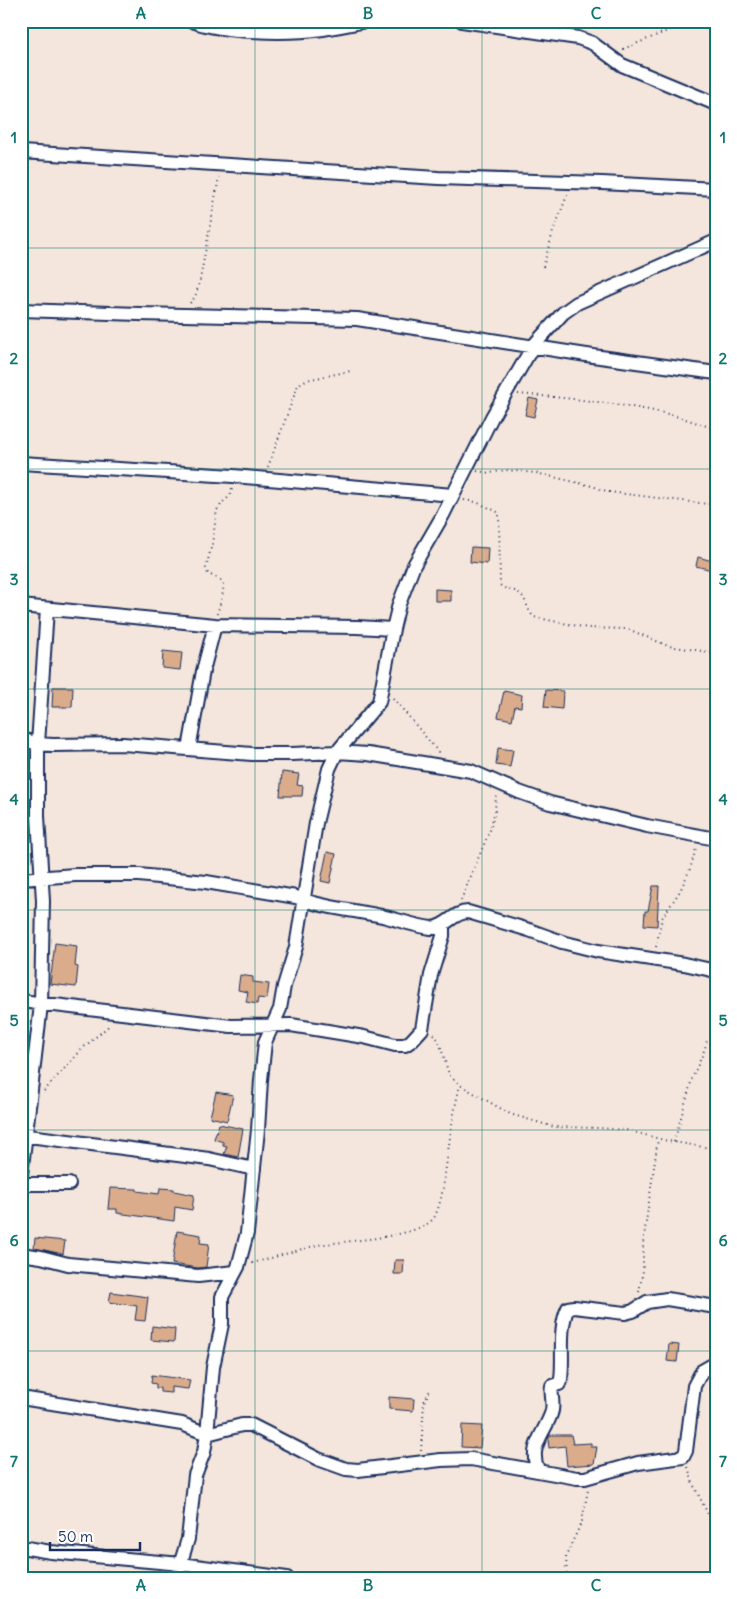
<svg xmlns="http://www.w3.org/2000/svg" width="737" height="1599" viewBox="0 0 737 1599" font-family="Delius,sans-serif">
<rect width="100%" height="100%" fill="#f4e6dc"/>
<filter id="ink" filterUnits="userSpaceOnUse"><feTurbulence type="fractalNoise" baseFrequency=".02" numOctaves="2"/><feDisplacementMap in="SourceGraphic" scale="10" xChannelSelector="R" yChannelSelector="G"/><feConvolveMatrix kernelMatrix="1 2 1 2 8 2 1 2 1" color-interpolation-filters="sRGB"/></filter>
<g filter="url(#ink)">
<!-- building -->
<path fill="#daac8b" stroke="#1b2f5e" d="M 529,398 L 538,400 L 534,417 L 525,415 Z
M 471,547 L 488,548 L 487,564 L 470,562 Z
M 698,557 L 716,562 L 716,571 L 696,566 Z
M 435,589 L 451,590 L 451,601 L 435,601 Z
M 163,651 L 182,653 L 180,670 L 162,668 Z
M 53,687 L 73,687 L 72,707 L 52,707 Z
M 546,690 L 563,691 L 562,709 L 544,707 Z
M 504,691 L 522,695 L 521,707 L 515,706 L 512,720 L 498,717 Z
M 498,748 L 513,750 L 510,767 L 496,765 Z
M 282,772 L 299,774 L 297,785 L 303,786 L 302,796 L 280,796 Z
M 327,852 L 336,854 L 330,883 L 321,881 Z
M 653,886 L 659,886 L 657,926 L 644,925 L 645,911 L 648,911 Z
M 55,943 L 77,946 L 75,966 L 78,967 L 76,987 L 50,984 Z
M 240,975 L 253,977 L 253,982 L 269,984 L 267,999 L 258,998 L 257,1004 L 246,1002 L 248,992 L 238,990 Z
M 216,1092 L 233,1095 L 227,1121 L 210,1117 Z
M 219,1124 L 243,1129 L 238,1157 L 224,1154 L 227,1146 L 223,1145 L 223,1142 L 214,1139 Z
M 110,1188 L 137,1189 L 137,1191 L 159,1194 L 160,1188 L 174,1189 L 174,1191 L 194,1195 L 192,1210 L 175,1207 L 174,1221 L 117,1213 L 117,1209 L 108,1209 Z
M 177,1231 L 201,1235 L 200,1243 L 209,1244 L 206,1267 L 198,1268 L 172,1264 Z
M 35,1238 L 65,1241 L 63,1254 L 34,1248 Z
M 395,1260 L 404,1260 L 403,1274 L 394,1274 Z
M 111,1292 L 148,1297 L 145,1321 L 135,1320 L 137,1306 L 109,1302 Z
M 152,1326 L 175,1329 L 174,1342 L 151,1340 Z
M 669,1344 L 679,1345 L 677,1362 L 667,1361 Z
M 152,1375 L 190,1380 L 188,1389 L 171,1387 L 171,1393 L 160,1392 L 160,1388 L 156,1388 L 156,1384 L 151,1383 Z
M 389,1397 L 414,1399 L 413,1411 L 389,1409 Z
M 462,1425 L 482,1426 L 480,1448 L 461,1447 Z
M 550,1435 L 571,1435 L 573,1444 L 591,1443 L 591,1447 L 597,1447 L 594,1464 L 567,1466 L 565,1446 L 549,1448 L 548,1439 Z"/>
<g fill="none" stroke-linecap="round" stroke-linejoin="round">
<defs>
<path id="minor" d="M 192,21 C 225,33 288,34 323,29 C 338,27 352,24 366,21
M 462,21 L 578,38 L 592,43 L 622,65 L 716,104
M 21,152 L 438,178 L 602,183 L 716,189
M 21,310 L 139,314 L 357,319 L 593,356 L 716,373
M 21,463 L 233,476 L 453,495
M 21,606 L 215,625 L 357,627 L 393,629
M 21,739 L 38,744 L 53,745 L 123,744 L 252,754 L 292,754 L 337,752 L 368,754 L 471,771 L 519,792 L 550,803 L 647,826 L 716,839
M 189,749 L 203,671 L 215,625
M 21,879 L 75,875 L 139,875 L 206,882 L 296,897 C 323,908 354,910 382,916 C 399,920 415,926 431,928 C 446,928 453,912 468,912 L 529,930 L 562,942 L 598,951 L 684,964 L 716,971
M 21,1001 L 231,1026 L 291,1025 L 364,1037 L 395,1045 L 405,1045 L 411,1041 L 422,1029 L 431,975 L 443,936 L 443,925
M 21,1135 L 209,1159 L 254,1169
M 21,1175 L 41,1005 L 43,901 L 38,816 L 38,744 L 47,609
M 21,1184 L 69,1184
M 21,1254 L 41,1257 L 68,1264 L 198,1276 L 235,1272
M 21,1398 L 182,1424 L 207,1434 L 242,1425 L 251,1425 L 318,1459 L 346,1469 L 358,1470 L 441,1460 L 471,1459 L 577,1478 L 585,1478 L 638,1463 L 683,1457 L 686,1451 L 694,1386 L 702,1371 L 716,1363
M 538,1470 C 528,1447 544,1434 551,1414 C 555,1405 550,1395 552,1386 L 559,1384 L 561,1379 C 564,1357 558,1329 568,1308 L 574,1307 L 625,1313 L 633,1311 L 647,1302 L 667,1299 L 716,1307
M 21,1547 L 51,1552 L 181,1564 L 287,1578
M 176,1578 L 188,1539 L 195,1475 L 204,1452 L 207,1434 L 213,1367 L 222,1324 L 222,1297 L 238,1267 L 247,1233 L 258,1130 L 261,1080 L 265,1042 L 280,1009 L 284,986 L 296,947 L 316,823 L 329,769 L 337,752 L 379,702 L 393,629 L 399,604 L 414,565 L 443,515 L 492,417 L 533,346 L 563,313 L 577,303 L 716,241"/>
</defs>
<!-- minor casing -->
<use href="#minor" stroke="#1b2f5e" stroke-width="16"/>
<!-- path -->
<path stroke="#1b2f5e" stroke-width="2" stroke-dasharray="1 4" stroke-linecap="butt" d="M 623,49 L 692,21
M 543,267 L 553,232 L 568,193
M 190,303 L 195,297 L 200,280 L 219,177
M 518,394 C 568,398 619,403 668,414 C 684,418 700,424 716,429
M 268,467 L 298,385 L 306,380 L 351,371
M 477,471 L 490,473 L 506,470 L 536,473 L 592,486 L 609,492 L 716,505
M 464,500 L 476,502 L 496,511 L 499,513 L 500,585 C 505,590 513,589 519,593 C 526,597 527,611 534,617 L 587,628 L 628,629 L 668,646 L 716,653
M 217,614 C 219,607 226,588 222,582 C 220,578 212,576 208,574 L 206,568 L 212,544 L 217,510 L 223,502 L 229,497 L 232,489
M 393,698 L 440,754
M 461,900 L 490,830 L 495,811 L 496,796
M 656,947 L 662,918 L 680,891 L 690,869 L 696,849
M 434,1034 L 439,1041 L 449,1075 L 460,1085 L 510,1114 L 554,1127 L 598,1128 L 626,1130 L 668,1141 L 716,1149
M 44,1091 L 84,1047 L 111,1024
M 674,1142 C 680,1121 686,1100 692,1079 C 697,1065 705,1053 707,1039
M 252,1263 C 274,1258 296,1250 318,1245 C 341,1241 424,1238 435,1216 C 443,1198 444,1179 447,1160 C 450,1135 454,1110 460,1085
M 639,1292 L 643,1271 L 643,1243 L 658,1139
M 421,1451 L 424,1402 L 431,1388
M 688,1467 L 693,1484 L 716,1530
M 100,1578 L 102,1568
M 567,1578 L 566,1556 L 582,1521 L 588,1490"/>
<!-- minor -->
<use href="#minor" stroke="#fff" stroke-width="12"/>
</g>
</g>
<!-- grid -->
<path fill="none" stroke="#0f766e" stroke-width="1" stroke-opacity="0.55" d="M 255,21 L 255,1578M 482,21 L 482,1578M 21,248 L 716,248M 21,469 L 716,469M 21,689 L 716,689M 21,910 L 716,910M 21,1130 L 716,1130M 21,1351 L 716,1351"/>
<!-- margin -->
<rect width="737" height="1599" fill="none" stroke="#fff" stroke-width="55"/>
<!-- scale -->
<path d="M50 1542v8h90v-8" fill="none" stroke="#1b2f5e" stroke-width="2.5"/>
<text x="58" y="1542" font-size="15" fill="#1b2f5e" stroke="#ffffff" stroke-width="4" paint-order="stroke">50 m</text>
<rect x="28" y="28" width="682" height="1544" fill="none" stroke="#0f766e" stroke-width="2"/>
<g font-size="16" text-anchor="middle" font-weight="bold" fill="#0f766e">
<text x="141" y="19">A</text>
<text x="368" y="19">B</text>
<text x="596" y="19">C</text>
<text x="14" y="143">1</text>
<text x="723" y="143">1</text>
<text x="14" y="364">2</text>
<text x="723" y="364">2</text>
<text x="14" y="585">3</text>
<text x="723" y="585">3</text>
<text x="14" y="805">4</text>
<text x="723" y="805">4</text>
<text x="14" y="1026">5</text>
<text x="723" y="1026">5</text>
<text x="14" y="1246">6</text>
<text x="723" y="1246">6</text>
<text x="14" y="1467">7</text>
<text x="723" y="1467">7</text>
<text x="141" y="1591">A</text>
<text x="368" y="1591">B</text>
<text x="596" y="1591">C</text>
</g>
</svg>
